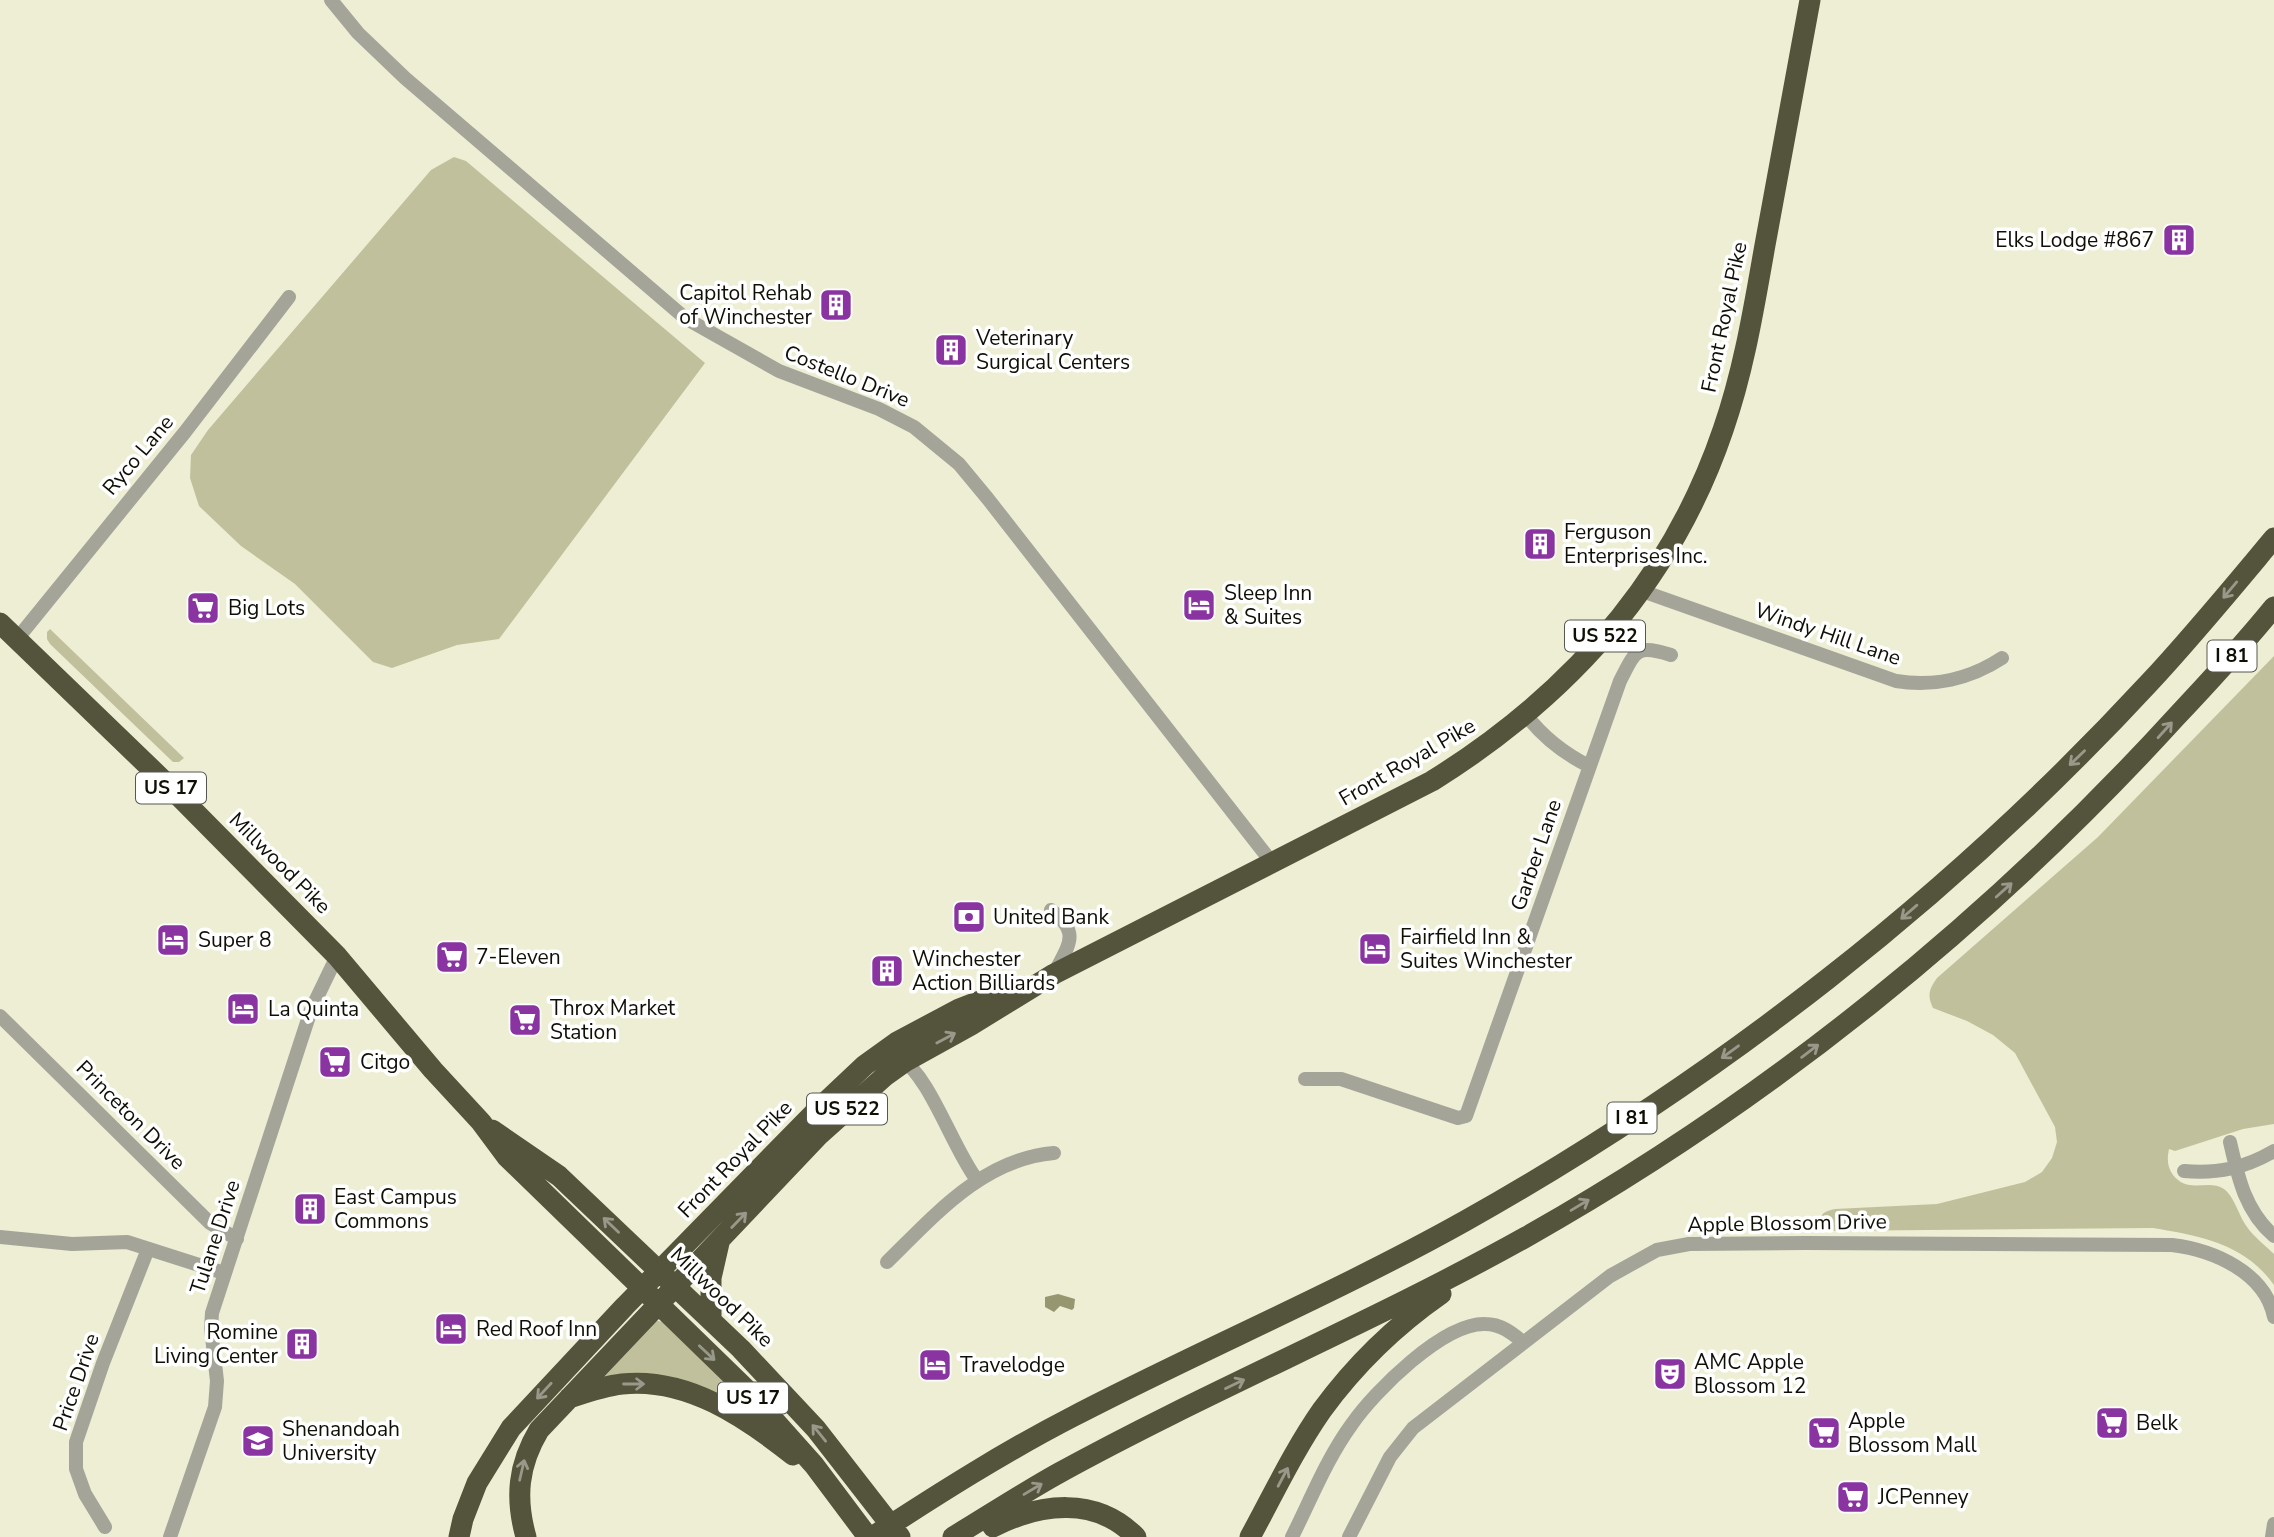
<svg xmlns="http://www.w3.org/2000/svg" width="2274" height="1537" viewBox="0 0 2274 1537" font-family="'Nunito Sans',sans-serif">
<rect width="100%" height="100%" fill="#edeed3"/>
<!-- green -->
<path fill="#c0c19c" d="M 454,157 L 466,161 L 705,363 L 499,639 L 457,645 L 392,668 L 373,662 L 295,584 L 241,546 L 199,506 L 190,478 L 191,455 L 208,430 L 431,170 Z
M 50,629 L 184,758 L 179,762 L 173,762 L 50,644 L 47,639 L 47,632 Z
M 2274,656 L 2274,1124 L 2243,1129 L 2175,1151 L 2169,1149 C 2167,1158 2167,1167 2173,1175 C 2189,1195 2208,1178 2224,1189 C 2234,1196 2239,1216 2247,1227 C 2254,1237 2265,1245 2274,1254 L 2274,1285 C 2244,1243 2200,1236 2153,1228 L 1822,1231 L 1818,1223 C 1821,1213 1825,1211 1835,1209 L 1937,1204 L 2025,1182 L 2042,1172 L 2052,1158 L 2057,1142 L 2055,1127 L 2015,1053 L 1993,1035 L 1967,1021 L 1933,1008 C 1927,996 1929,989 1937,978 L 2098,837 Z
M 652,1319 L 662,1322 L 772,1427 L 740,1407 L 591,1383 Z"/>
<!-- water -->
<path fill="#969771" d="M 1058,1294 L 1075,1299 L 1074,1308 L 1072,1310 L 1060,1306 L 1054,1312 L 1045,1307 L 1045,1297 Z"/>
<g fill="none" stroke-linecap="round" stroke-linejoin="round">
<!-- minor -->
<path stroke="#a4a499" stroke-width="14" d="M 331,0 L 358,33 L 405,78 L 685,318 L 779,371 L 879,409 L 914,427 L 959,464 L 988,499 L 1273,864
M 1642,591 L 1896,681 C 1933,687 1970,679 2002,658
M 17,639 L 185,432 L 289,297
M 1526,715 C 1543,737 1563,753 1589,766
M 1051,910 C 1081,933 1069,944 1054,974
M 0,1016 L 210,1223 L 237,1239
M 900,1058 C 930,1076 953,1149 977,1180
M 1305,1079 L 1341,1079 L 1458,1118 L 1466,1116 L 1620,681 C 1636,650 1636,644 1671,655
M 2230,1142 C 2238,1177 2245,1211 2274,1236
M 2184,1171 C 2218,1174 2245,1168 2274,1151
M 0,1237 L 72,1244 L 127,1242 L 224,1273
M 887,1262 C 935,1215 983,1159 1054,1153
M 105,1527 L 85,1494 L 76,1469 L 76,1442 L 103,1363 L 148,1249
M 170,1537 L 215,1407 L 217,1381 L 211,1328 L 212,1313 L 311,1010 L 337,956
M 1292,1537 C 1311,1499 1327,1458 1352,1424 C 1375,1391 1443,1323 1485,1324 C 1501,1324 1512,1333 1523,1342
M 1349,1537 L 1390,1457 L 1413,1428 L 1610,1276 L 1657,1250 L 1689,1244 L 1805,1243 L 2172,1245 C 2213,1250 2265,1272 2274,1317
M 2272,1537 L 2274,1524"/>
<!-- highway -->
<path stroke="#54543d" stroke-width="21" d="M 0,623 L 167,784 L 337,956 L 433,1070 L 481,1122 L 507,1157 L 747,1390 L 814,1465 L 868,1537
M 492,1130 L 559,1176 L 741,1349 L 816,1429 L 900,1537
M 711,1320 L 711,1278 L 719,1243
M 569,1398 C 587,1392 604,1386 622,1384 C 687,1377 745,1417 793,1455
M 993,1527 C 1040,1503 1096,1496 1136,1537
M 459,1537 L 463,1519 L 477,1483 L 511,1428 L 625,1306 L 813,1114 L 865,1065 L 897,1042 L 959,1009 L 1016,987
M 526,1537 C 515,1498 518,1465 539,1430 L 818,1136 L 885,1076 L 906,1061 L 971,1025 L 1054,974 L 1432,781 C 1567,697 1671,583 1723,430 C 1744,370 1754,307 1765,245 C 1780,163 1795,82 1810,0
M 872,1537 C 938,1494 1004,1452 1074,1416 C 1203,1349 1338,1292 1465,1221 C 1718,1079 1952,896 2149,683 C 2192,637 2233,587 2274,538
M 953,1537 C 988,1516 1023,1493 1059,1473 C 1212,1389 1374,1322 1526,1237 C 1769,1100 1989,922 2176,717 C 2210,681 2243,645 2274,607
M 1250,1537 C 1273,1495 1294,1450 1322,1410 C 1355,1365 1395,1326 1441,1294"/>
</g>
<!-- one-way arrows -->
<defs><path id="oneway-shaft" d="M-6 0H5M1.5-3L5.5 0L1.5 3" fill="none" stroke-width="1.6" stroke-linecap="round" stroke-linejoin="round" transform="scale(1.75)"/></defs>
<g stroke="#98988b">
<use href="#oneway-shaft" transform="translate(2230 590) rotate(130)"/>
<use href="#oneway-shaft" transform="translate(2165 730) rotate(-48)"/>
<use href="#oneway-shaft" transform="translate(2077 758) rotate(136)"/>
<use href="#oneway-shaft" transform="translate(2004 890) rotate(-42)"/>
<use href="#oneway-shaft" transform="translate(1909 912) rotate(139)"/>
<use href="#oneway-shaft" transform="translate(946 1038) rotate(-28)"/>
<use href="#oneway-shaft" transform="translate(1810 1051) rotate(-37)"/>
<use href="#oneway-shaft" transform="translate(1730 1052) rotate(144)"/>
<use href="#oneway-shaft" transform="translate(1580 1205) rotate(-31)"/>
<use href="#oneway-shaft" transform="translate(739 1220) rotate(-46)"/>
<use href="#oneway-shaft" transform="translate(611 1225) rotate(-136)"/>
<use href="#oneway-shaft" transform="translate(707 1353) rotate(43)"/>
<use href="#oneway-shaft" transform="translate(634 1384)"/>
<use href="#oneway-shaft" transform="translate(1235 1384) rotate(-26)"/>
<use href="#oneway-shaft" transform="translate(544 1391) rotate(133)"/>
<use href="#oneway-shaft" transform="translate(819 1433) rotate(-129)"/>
<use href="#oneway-shaft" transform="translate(522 1470) rotate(-77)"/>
<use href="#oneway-shaft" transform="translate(1283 1477) rotate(-62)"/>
<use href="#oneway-shaft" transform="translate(1033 1489) rotate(-31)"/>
</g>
<!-- icons -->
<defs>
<symbol id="building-square" viewBox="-11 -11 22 22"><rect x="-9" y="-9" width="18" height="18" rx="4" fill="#8a34a1" stroke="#fff"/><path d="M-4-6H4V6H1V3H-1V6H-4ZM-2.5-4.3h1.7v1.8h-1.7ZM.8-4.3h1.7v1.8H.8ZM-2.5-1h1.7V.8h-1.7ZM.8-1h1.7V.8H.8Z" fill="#fff"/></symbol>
<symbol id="hotel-square" viewBox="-11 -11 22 22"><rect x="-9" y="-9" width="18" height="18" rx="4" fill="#8a34a1" stroke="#fff"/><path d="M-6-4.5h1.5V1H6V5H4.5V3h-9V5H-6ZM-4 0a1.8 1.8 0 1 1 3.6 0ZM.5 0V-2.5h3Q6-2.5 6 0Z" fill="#fff"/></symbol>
<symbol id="supermarket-square" viewBox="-11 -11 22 22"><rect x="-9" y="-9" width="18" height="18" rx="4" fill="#8a34a1" stroke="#fff"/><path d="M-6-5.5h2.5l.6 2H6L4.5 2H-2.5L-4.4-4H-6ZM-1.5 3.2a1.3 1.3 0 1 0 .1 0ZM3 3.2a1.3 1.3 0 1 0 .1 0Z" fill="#fff"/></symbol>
<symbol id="bank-square" viewBox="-11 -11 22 22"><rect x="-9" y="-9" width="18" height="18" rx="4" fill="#8a34a1" stroke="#fff"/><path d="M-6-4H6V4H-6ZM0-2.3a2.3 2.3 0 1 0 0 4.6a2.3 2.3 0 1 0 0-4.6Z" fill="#fff"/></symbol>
<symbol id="theatre-square" viewBox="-11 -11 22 22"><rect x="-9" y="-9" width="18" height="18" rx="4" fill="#8a34a1" stroke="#fff"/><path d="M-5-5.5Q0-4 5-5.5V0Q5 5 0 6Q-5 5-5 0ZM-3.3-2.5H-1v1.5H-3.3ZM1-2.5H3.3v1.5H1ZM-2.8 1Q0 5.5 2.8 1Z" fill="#fff"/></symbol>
<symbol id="university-square" viewBox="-11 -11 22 22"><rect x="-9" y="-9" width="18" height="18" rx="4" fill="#8a34a1" stroke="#fff"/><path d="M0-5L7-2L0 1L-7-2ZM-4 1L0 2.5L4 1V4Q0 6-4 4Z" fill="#fff"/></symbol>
</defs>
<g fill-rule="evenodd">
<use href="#building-square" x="2160" y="221" width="38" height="38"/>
<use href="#building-square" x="817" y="286" width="38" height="38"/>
<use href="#building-square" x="932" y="331" width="38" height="38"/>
<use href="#building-square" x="1521" y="525" width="38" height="38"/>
<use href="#hotel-square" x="1180" y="586" width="38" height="38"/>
<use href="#supermarket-square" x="184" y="589" width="38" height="38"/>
<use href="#bank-square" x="950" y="898" width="38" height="38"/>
<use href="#hotel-square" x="154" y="921" width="38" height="38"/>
<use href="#hotel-square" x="1356" y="930" width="38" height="38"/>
<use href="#supermarket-square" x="433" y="938" width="38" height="38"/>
<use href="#building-square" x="868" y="952" width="38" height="38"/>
<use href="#hotel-square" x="224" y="990" width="38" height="38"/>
<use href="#supermarket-square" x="506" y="1001" width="38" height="38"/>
<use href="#supermarket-square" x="316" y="1043" width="38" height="38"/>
<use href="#building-square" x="291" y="1190" width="38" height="38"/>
<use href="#hotel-square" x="432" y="1310" width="38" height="38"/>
<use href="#building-square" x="283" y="1325" width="38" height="38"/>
<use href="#hotel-square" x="916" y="1346" width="38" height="38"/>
<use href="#theatre-square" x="1651" y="1355" width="38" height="38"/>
<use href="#supermarket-square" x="2093" y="1404" width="38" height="38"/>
<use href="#supermarket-square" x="1805" y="1414" width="38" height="38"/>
<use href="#university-square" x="239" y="1422" width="38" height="38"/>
<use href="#supermarket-square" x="1834" y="1478" width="38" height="38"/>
</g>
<g text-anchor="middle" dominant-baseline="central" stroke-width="7" stroke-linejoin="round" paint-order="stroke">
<!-- shield labels -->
<g fill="#fff" stroke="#575751" stroke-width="2">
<rect x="1565" y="620.5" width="80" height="31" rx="5"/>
<rect x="2207.5" y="640.5" width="49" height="31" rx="5"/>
<rect x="136" y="772.5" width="70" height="31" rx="5"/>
<rect x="807" y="1093.5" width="80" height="31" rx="5"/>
<rect x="1607.5" y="1102.5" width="49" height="31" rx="5"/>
<rect x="718" y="1382.5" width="70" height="31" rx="5"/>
</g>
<g font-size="19" font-weight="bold" fill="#0f0f06">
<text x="1605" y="636">US 522</text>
<text x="2232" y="656">I 81</text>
<text x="171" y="788">US 17</text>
<text x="847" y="1109">US 522</text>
<text x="1632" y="1118">I 81</text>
<text x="753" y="1398">US 17</text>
</g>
<!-- poi labels -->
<g font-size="21" fill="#0f0f06" stroke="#fff" text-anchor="start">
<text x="2154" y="240" text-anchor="end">Elks Lodge #867</text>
<text x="812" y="293" text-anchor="end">Capitol Rehab<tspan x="812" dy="24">of Winchester</tspan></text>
<text x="976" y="338">Veterinary<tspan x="976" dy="24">Surgical Centers</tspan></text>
<text x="1564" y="532">Ferguson<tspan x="1564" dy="24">Enterprises Inc.</tspan></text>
<text x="1224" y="593">Sleep Inn<tspan x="1224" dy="24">&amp; Suites</tspan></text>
<text x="228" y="608">Big Lots</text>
<text x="993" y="917">United Bank</text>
<text x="1400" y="937">Fairfield Inn &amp;<tspan x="1400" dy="24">Suites Winchester</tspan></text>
<text x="198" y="940">Super 8</text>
<text x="476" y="957">7-Eleven</text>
<text x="912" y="959">Winchester<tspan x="912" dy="24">Action Billiards</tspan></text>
<text x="550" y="1008">Throx Market<tspan x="550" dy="24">Station</tspan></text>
<text x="268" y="1009">La Quinta</text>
<text x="360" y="1062">Citgo</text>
<text x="334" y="1197">East Campus<tspan x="334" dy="24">Commons</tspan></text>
<text x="476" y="1329">Red Roof Inn</text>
<text x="278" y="1332" text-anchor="end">Romine<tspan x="278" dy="24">Living Center</tspan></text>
<text x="1694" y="1362">AMC Apple<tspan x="1694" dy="24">Blossom 12</tspan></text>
<text x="960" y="1365">Travelodge</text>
<text x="1848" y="1421">Apple<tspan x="1848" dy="24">Blossom Mall</tspan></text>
<text x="2136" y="1423">Belk</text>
<text x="282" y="1429">Shenandoah<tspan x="282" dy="24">University</tspan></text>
<text x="1878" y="1497">JCPenney</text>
</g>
<!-- street labels -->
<g font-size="21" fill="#0f0f06" stroke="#fff">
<text transform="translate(1724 317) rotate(-78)">Front Royal Pike</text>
<text transform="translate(847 376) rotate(22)">Costello Drive</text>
<text transform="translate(138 455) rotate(-50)">Ryco Lane</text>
<text transform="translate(1828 634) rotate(19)">Windy Hill Lane</text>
<text transform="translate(1407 762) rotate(-30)">Front Royal Pike</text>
<text transform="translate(1536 855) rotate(-71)">Garber Lane</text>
<text transform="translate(280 863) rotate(45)">Millwood Pike</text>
<text transform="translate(131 1115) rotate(45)">Princeton Drive</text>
<text transform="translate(735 1159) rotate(-46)">Front Royal Pike</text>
<text transform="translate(1787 1223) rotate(-1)">Apple Blossom Drive</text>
<text transform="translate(215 1237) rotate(-72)">Tulane Drive</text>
<text transform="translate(722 1297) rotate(44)">Millwood Pike</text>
<text transform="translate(76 1382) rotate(-71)">Price Drive</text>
</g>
</g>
</svg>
